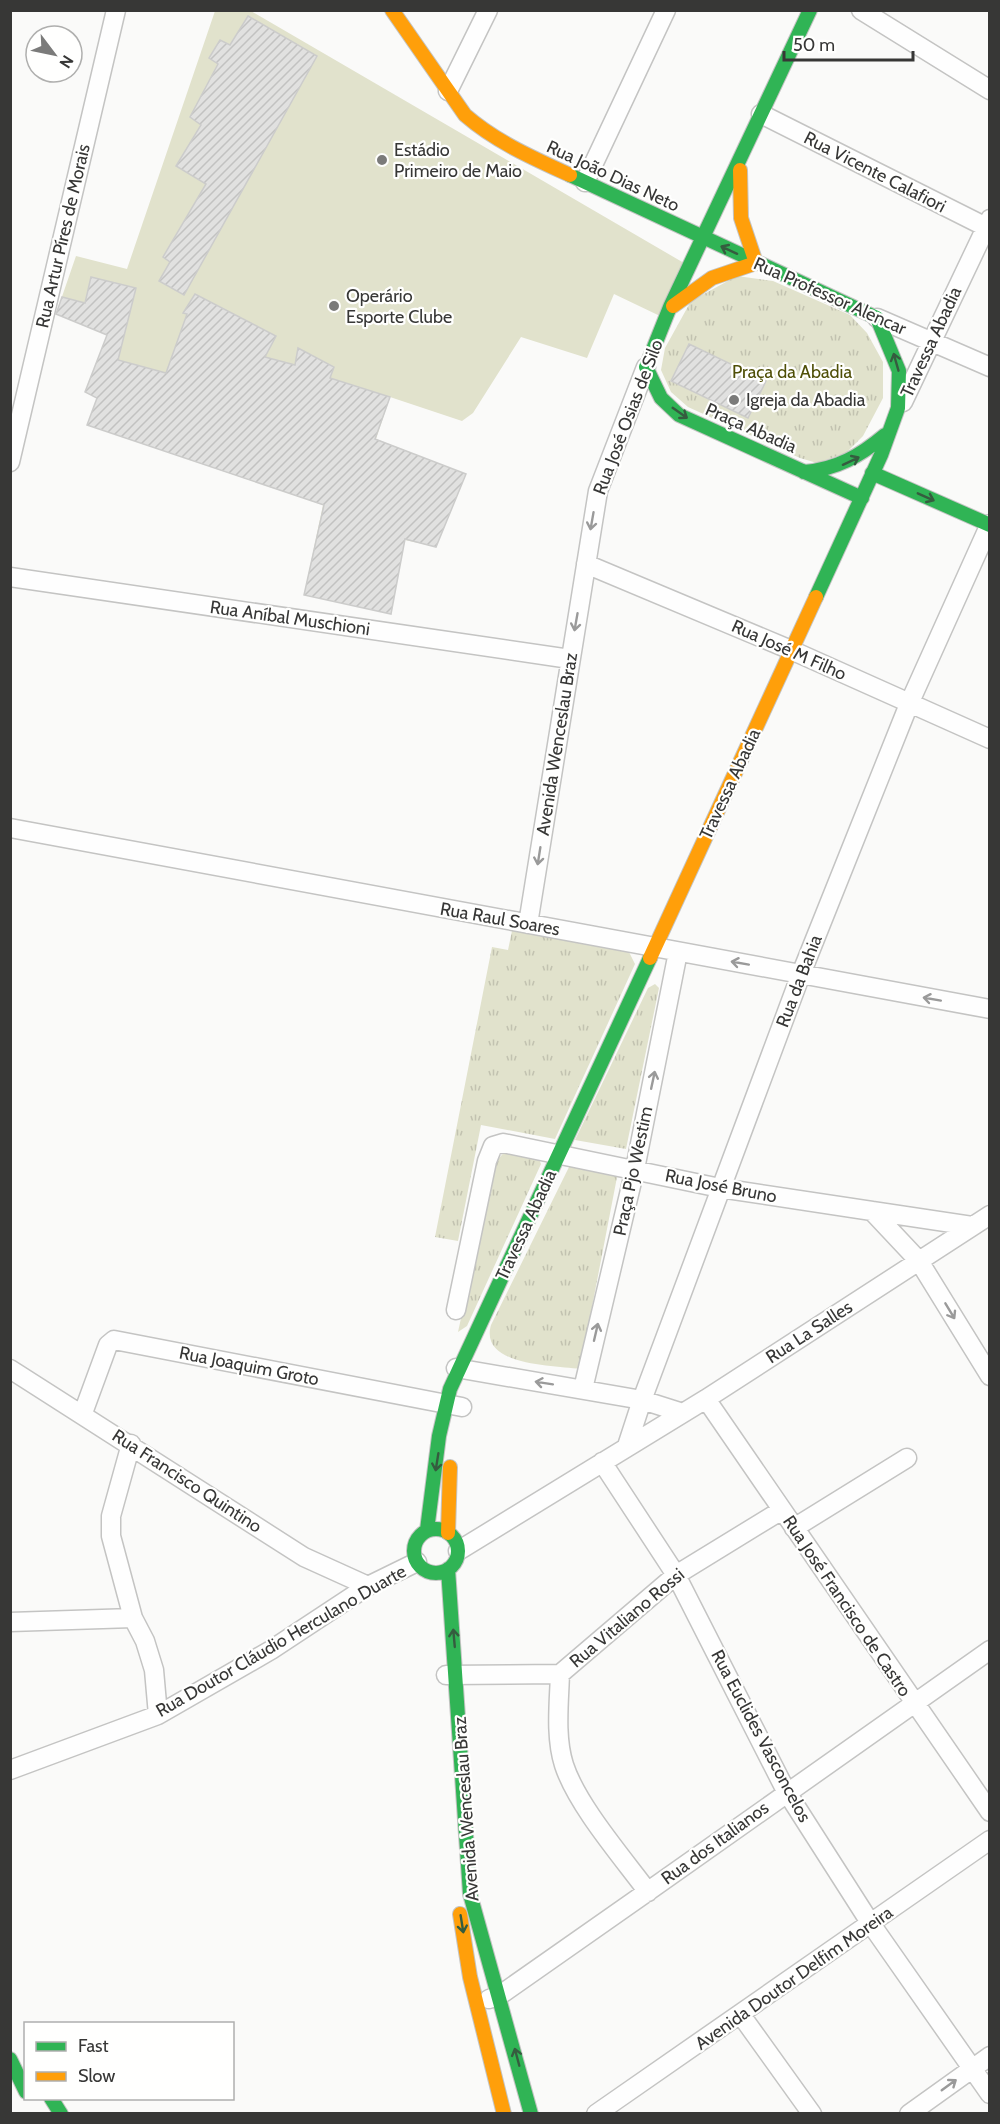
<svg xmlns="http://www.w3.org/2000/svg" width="1000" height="2124" viewBox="0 0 1000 2124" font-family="Cabin,sans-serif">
<defs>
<pattern id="park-tufts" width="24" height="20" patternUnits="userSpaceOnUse" patternTransform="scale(1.5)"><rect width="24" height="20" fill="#e1e2cc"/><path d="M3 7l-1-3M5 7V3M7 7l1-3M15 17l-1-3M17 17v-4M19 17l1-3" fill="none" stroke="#c2c2b0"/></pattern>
<pattern id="building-hatch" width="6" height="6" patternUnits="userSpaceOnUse" patternTransform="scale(1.5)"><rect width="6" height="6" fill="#e1e1e0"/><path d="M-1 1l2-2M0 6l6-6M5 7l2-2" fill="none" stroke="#c2c2c1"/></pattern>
</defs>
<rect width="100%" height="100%" fill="#fafaf9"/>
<!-- grass -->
<path fill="#e1e2cc" d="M 215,11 L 251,11 L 684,263 L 660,316 L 614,294 L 587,358 L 521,337 L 473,413 L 462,421 L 390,397 L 376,439 L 466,474 L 436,547 L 405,540 L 391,614 L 304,595 L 323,505 L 87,425 L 97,398 L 85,392 L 107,335 L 56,314 L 76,256 L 127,269 Z"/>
<!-- park -->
<path fill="url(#park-tufts)" d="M 737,276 L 773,281 L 850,315 L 867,333 L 883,362 L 883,398 L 863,436 L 846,453 L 817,463 L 800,458 L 688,407 L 671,392 L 661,370 L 665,348 L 691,301 Z
M 513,926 L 628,950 L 635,964 L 555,1139 L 481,1125 L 458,1241 L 435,1237 L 492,947 L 508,950 Z
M 655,984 L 659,988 L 626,1149 L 575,1140 L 648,988 Z
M 506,1150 L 539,1159 L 541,1164 L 467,1326 L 458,1332 L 495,1163 Z
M 570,1165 L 618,1172 L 580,1369 C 553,1365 479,1366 491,1325 Z"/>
<!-- building -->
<path fill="url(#building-hatch)" stroke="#cccccb" stroke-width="1.5" d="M 248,16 L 317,56 L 184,295 L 159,281 L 170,262 L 163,257 L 206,184 L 176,166 L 201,125 L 190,117 L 218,64 L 209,58 L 220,40 L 230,45 Z
M 91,277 L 136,288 L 118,360 L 166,373 L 187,314 L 183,313 L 195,294 L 276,336 L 265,357 L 295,365 L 298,348 L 334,367 L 330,378 L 390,397 L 375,439 L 466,474 L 436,547 L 405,539 L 391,614 L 304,595 L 324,505 L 87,425 L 97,398 L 85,392 L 107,335 L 56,314 L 62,297 L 85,303 Z
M 689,344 L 766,381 L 748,418 L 671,381 Z"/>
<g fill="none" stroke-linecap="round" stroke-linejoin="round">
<defs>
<path id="street" d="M 861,10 L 990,90
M 448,91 L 488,10
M 761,114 L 990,229
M 585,182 L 666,10
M 877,318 L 990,367
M 903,402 L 990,219
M 10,462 L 116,10
M 586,564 L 791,650 L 990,739
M 10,577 L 570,659
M 10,828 L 990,1009
M 528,924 L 598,491 L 646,367
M 872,1211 L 972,1226
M 456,1310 L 487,1161 L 493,1146 L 503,1143 L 720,1188 L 872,1211 L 919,1261 L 990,1376
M 456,1368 L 642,1400 L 683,1413
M 10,1369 L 304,1557 L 368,1586
M 583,1389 L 635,1169 L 678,952
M 706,1399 L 990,1812
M 83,1413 L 108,1345 L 114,1340 L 462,1407
M 131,1444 L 111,1516 L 111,1536 L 133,1618 L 145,1641 L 154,1670 L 158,1715
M 627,1446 L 642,1400 L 801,974 L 909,704 L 990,524
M 602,1462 L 676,1575 L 786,1791 L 871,1924 L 990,2094
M 794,1528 L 907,1458
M 458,1551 L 706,1399 L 990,1215
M 10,1622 L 133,1618
M 560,1674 C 559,1703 555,1737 564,1765 C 577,1805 622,1857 648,1892
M 446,1675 L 560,1674 L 676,1575 L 782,1510
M 10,1770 L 158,1715 L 271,1650 L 368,1586 L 417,1562
M 489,1999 L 500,1995 C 664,1881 826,1765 990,1650
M 741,2015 L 812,2114
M 596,2114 L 990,1840
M 909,2114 L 990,2056"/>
<path id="fast" d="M 810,10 L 670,307 L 646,367 L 661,398 L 679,415 L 862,498
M 570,175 L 877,318 L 899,371 L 898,408 L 881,455 L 816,597
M 804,472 C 837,469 860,456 885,435
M 872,473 L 990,525
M414 1551a22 22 0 1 1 44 0a22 22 0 1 1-44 0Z
M 427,1530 L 439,1436 L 450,1389 L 650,958
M 448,1569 L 470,1894 L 531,2114
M 10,2059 L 26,2092
M 51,2098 L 61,2114"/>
<path id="slow" d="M 392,10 L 465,115 C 496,142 533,158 570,175
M 673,306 L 712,278 L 756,263 L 741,218 L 740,170
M 650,958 L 816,597
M 448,1533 L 450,1467
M 460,1914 L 470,1977 L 504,2114"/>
</defs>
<!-- street casing -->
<use href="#street" stroke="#c4c4c3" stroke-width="21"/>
<!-- fast casing -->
<use href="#fast" stroke="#c4c4c3" stroke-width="16"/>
<!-- slow casing -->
<use href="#slow" stroke="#c4c4c3" stroke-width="16"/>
<!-- street -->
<use href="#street" stroke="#fefefe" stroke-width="18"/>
<!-- fast -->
<use href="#fast" stroke="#30b455" stroke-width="14"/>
<!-- slow -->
<use href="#slow" stroke="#ff9f0a" stroke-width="14"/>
</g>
<!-- one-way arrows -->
<defs><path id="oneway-shaft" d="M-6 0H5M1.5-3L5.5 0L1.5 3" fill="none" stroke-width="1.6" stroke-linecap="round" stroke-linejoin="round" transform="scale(1.5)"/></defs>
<g stroke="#355c3f">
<use href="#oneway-shaft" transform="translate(729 250) rotate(-155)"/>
<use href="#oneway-shaft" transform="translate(896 362) rotate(-106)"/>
<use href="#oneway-shaft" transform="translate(680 413) rotate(35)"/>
<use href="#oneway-shaft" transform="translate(851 461) rotate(-25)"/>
<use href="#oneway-shaft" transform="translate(926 497) rotate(24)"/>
<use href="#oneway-shaft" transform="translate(437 1462) rotate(99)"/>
<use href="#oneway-shaft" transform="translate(454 1638) rotate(-95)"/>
<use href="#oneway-shaft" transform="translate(462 1924) rotate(81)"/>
<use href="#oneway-shaft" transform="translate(517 2057) rotate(-105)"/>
</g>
<g stroke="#9a9a9a">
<use href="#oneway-shaft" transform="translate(592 521) rotate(100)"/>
<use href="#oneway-shaft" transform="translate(576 622) rotate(100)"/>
<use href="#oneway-shaft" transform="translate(539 856) rotate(99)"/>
<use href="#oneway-shaft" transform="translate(740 963) rotate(-170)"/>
<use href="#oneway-shaft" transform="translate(932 999) rotate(-170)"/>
<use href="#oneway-shaft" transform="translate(653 1080) rotate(-78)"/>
<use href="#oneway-shaft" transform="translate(950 1311) rotate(59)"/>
<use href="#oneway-shaft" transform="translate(596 1332) rotate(-77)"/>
<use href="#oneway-shaft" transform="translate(544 1383) rotate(-171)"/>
<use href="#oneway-shaft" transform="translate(949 2085) rotate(-36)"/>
</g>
<!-- markers -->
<g fill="#7b7b7a" stroke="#fffffe" stroke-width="2">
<circle cx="382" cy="160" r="6"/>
<circle cx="334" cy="306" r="6"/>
<circle cx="734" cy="400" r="6"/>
</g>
<g text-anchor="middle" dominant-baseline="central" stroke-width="4.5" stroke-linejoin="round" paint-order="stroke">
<!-- poi labels -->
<g font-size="18" fill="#373736" stroke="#fffffe" text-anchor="start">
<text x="394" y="150">Estádio<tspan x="394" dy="21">Primeiro de Maio</tspan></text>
<text x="346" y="296">Operário<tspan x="346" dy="21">Esporte Clube</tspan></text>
<text x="746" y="400">Igreja da Abadia</text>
</g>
<!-- street labels -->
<g font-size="18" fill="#373736" stroke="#fffffe">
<text transform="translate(875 172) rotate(27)">Rua Vicente Calafiori</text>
<text transform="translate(613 176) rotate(25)">Rua João Dias Neto</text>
<text transform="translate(63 236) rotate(-77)">Rua Artur Píres de Morais</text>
<text transform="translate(830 296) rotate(24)">Rua Professor Alencar</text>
<text transform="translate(931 342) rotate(-65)">Travessa Abadia</text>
<text transform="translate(628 417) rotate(-69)">Rua José Osias de Silo</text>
<text transform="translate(751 428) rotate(24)">Praça Abadia</text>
<text transform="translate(290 618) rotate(8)">Rua Aníbal Muschioni</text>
<text transform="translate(789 650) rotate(24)">Rua José M Filho</text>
<text transform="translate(557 744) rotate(-81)">Avenida Wenceslau Braz</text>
<text transform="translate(730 784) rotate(-65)">Travessa Abadia</text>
<text transform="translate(500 919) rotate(10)">Rua Raul Soares</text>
<text transform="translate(799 981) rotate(-69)">Rua da Bahia</text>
<text transform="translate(633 1171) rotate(-78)">Praça Pjo Westim</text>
<text transform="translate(721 1186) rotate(11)">Rua José Bruno</text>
<text transform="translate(526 1225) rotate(-65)">Travessa Abadia</text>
<text transform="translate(809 1332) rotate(-33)">Rua La Salles</text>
<text transform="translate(249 1366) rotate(11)">Rua Joaquim Groto</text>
<text transform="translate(187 1481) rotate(33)">Rua Francisco Quintino</text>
<text transform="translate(847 1606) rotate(56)">Rua José Francisco de Castro</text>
<text transform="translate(627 1618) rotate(-40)">Rua Vitaliano Rossi</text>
<text transform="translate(281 1641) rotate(-30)">Rua Doutor Cláudio Herculano Duarte</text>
<text transform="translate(761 1736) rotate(62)">Rua Euclides Vasconcelos</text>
<text transform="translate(466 1809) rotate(-94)">Avenida Wenceslau Braz</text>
<text transform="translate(715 1843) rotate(-36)">Rua dos Italianos</text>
<text transform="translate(794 1978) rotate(-35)">Avenida Doutor Delfim Moreira</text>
</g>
<!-- park labels -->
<g font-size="18" fill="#4f4f07" stroke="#fffffe">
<text x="792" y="372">Praça da Abadia</text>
</g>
</g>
<!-- border -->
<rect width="1000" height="2124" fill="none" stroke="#373736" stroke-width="24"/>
<!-- legend -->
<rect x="24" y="2022" width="210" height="78" fill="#fffffe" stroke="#afafae" stroke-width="1.5"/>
<rect x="36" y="2042" width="30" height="9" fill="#30b455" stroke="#afafae" stroke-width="1.5"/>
<text x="78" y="2052" font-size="18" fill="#373736">Fast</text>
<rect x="36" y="2072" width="30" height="9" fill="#ff9f0a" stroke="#afafae" stroke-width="1.5"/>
<text x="78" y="2082" font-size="18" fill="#373736">Slow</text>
<!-- north arrow -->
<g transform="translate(54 54) rotate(122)"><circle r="28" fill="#fffffe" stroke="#afafae" stroke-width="1.5"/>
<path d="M0-4.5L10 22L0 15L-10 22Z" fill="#7b7b7a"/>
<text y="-9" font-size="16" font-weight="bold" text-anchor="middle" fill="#373736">N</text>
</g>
<!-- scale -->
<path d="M784 51v9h129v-9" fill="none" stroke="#373736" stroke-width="3"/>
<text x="793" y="51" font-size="18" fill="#373736" stroke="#fffffe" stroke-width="4.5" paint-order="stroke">50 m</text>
</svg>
